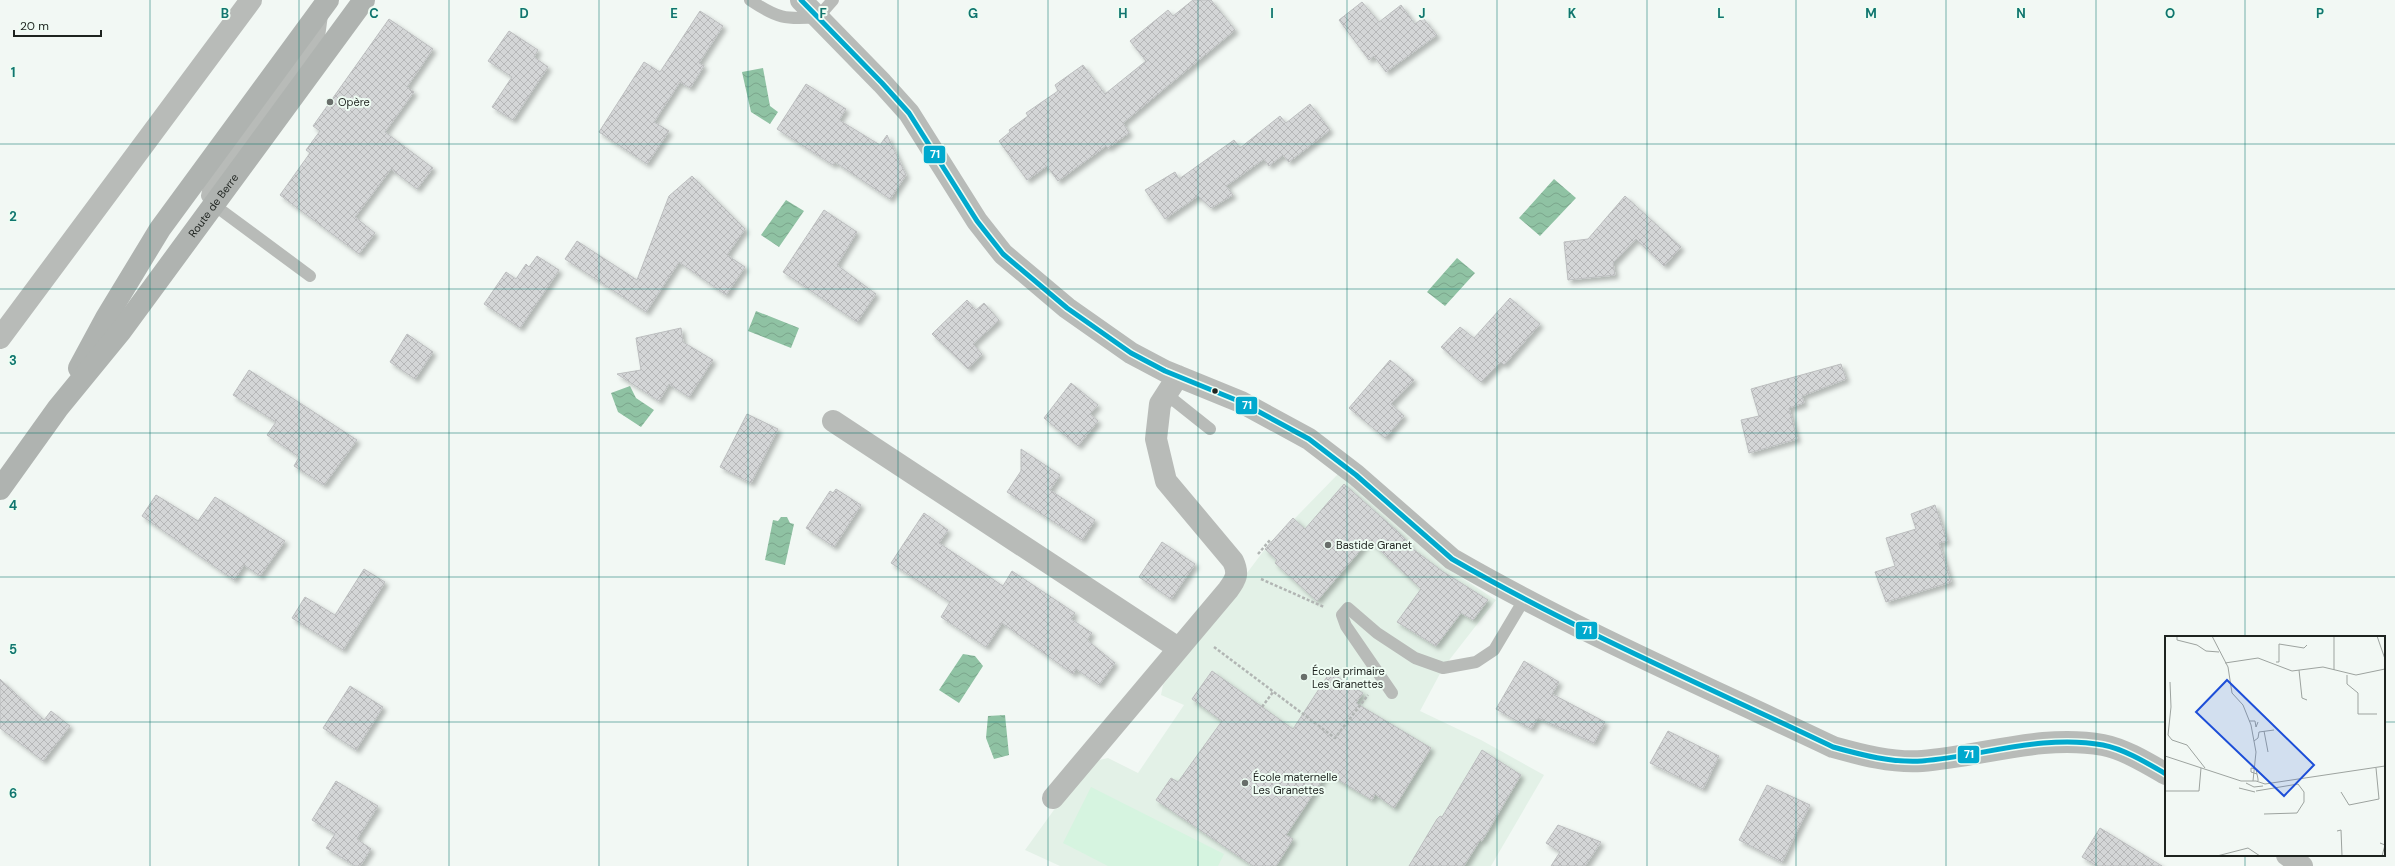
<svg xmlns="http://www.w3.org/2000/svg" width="2395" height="866" viewBox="0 0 2395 866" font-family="'DM Sans',sans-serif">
<defs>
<pattern id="water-waves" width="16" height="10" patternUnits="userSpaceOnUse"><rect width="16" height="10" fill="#8fc2a3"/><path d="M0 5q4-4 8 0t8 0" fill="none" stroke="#7ba68c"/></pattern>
<pattern id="building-cross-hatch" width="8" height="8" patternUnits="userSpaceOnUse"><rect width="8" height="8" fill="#d4d6d7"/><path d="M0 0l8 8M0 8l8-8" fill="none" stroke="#b6b7b8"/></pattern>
<filter id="shadow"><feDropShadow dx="3.5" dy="3.5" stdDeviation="2" flood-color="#0004"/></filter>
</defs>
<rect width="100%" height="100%" fill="#f2f8f4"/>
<!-- built -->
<path fill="#e3f1e7" d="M 1338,474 L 1442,565 L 1496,600 L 1443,668 L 1420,711 L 1481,740 L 1544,775 L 1491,866 L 1060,866 L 1025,850 L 1082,771 L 1099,760 L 1108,758 L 1138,773 L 1184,705 L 1161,695 L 1163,685 L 1265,549 Z"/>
<!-- green -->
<path fill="#d6f4e0" d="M 1091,787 L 1224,854 L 1218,866 L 1108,866 L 1063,843 Z"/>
<!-- water -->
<path fill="url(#water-waves)" d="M 763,68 L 770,106 L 778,112 L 770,124 L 751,112 L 742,72 Z
M 1554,179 L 1576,198 L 1540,236 L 1519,218 Z
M 786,200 L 804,211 L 779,247 L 761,235 Z
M 1457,258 L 1475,273 L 1445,306 L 1427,292 Z
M 756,311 L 799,328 L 791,348 L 748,331 Z
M 630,386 L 636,398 L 654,410 L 641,427 L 618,412 L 611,393 Z
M 781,517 L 787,517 L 790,523 L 794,524 L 785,565 L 765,560 L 773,520 L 778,521 Z
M 963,654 L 975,656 L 983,666 L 959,703 L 939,690 Z
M 1005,715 L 1009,755 L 994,759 L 986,738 L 988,716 Z"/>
<!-- building -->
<path fill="url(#building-cross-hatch)" stroke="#bcbebf" filter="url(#shadow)" d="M 1193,0 L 1211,0 L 1235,30 L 1123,123 L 1129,133 L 1108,148 L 1106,146 L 1058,181 L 1047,166 L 1027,180 L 999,141 L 1010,132 L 1009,130 L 1028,116 L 1026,113 L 1058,91 L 1055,85 L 1083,65 L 1105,94 L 1146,61 L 1130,41 L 1168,10 L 1173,16 Z
M 1362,2 L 1379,22 L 1401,5 L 1415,24 L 1423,18 L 1437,35 L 1386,72 L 1374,56 L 1369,60 L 1339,20 Z
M 700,11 L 723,26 L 699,63 L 704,66 L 690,88 L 680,82 L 654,122 L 669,131 L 647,164 L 599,132 L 644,62 L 660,72 Z
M 389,19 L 433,49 L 407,87 L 414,92 L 385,132 L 433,168 L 417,189 L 391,169 L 355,217 L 375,233 L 359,254 L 280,195 L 310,153 L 306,150 L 320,131 L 313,126 Z
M 509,31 L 538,50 L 534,57 L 548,67 L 513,120 L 492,107 L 512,77 L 488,61 Z
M 806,84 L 846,109 L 839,120 L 880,145 L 887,135 L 906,175 L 890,199 L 835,162 L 833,165 L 777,129 Z
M 1310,104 L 1330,130 L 1289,162 L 1283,155 L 1269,166 L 1264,159 L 1226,186 L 1233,195 L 1211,208 L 1198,196 L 1165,219 L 1145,190 L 1175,172 L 1179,179 L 1234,140 L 1240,148 L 1280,116 L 1286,123 Z
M 692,176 L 745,229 L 727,255 L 745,267 L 726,295 L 679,262 L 646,312 L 565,259 L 577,241 L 637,280 L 669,196 Z
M 1625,196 L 1681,247 L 1664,266 L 1636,239 L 1613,263 L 1615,275 L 1568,280 L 1564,242 L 1588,239 Z
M 824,210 L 857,232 L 837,265 L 876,294 L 857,322 L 783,272 Z
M 537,256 L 559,270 L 520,328 L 484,304 L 506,272 L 516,279 L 526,264 L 529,267 Z
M 1510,298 L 1540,324 L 1504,365 L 1501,362 L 1481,382 L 1441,347 L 1460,327 L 1474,338 Z
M 967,300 L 976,310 L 984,303 L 999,320 L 973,344 L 982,354 L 968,369 L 932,334 Z
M 681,328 L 683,342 L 713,360 L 689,397 L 669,384 L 659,401 L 617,374 L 641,370 L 636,338 Z
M 407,334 L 433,352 L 415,379 L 390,362 Z
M 1390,360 L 1414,380 L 1391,404 L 1404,416 L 1385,438 L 1349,408 Z
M 1841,364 L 1846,379 L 1802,396 L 1804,403 L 1789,408 L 1797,439 L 1749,453 L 1741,420 L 1759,416 L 1751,389 Z
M 249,370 L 357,440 L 324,485 L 294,466 L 299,457 L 267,435 L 276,422 L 233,395 Z
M 1071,383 L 1098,405 L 1090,414 L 1098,421 L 1078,446 L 1044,418 Z
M 747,414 L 778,429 L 751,483 L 720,467 Z
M 1021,449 L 1060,475 L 1050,490 L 1095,520 L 1082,540 L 1007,492 L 1021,471 Z
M 1344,484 L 1397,531 L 1410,544 L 1409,546 L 1442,571 L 1488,600 L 1473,620 L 1461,613 L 1436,646 L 1397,622 L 1421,589 L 1369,540 L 1317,601 L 1275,563 L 1277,560 L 1265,549 L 1293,518 L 1305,529 Z
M 836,489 L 861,505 L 834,547 L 806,528 L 830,491 L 833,493 Z
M 156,495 L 198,521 L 215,497 L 285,541 L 260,576 L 244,565 L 234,580 L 142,516 Z
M 1935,505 L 1947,541 L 1939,543 L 1951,582 L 1886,602 L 1875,572 L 1895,566 L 1886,538 L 1916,529 L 1911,514 Z
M 924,513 L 948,530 L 939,543 L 1003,586 L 1012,571 L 1075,613 L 1071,619 L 1092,633 L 1087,640 L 1115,663 L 1099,685 L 1076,669 L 1073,674 L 1002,623 L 986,647 L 941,617 L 950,602 L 891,563 Z
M 1162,542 L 1195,564 L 1171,599 L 1139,577 Z
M 364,569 L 385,582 L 343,650 L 292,618 L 305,597 L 335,615 Z
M 1524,661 L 1559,682 L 1552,694 L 1605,722 L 1594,743 L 1538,718 L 1531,729 L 1496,709 Z
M 1212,671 L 1293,729 L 1330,672 L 1363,693 L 1356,703 L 1431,748 L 1394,808 L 1375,794 L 1372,800 L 1327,773 L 1286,835 L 1293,839 L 1276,866 L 1253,866 L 1156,800 L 1171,778 L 1178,782 L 1222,721 L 1192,699 Z
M 0,679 L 44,720 L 51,711 L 70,726 L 43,761 L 0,728 Z
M 350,686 L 383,707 L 356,750 L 323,728 Z
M 1668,731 L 1719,756 L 1703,789 L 1650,763 Z
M 1482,750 L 1521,775 L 1482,841 L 1480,840 L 1464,866 L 1409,866 L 1437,819 L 1440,816 L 1442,817 Z
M 336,781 L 378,806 L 357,839 L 371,849 L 360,866 L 355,866 L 326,848 L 335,834 L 312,820 Z
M 1767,785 L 1810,805 L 1782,862 L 1739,840 Z
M 1558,825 L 1601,842 L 1585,866 L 1551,866 L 1560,852 L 1546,843 Z
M 2100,828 L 2162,866 L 2097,866 L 2082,857 Z"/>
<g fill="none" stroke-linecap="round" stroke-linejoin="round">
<!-- path -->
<path stroke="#b1b5b3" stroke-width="2.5" stroke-dasharray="3 2" stroke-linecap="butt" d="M 1258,554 L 1271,539
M 1261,579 L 1324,607
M 1214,647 L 1335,738 L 1368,695
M 1262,707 L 1273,692"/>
<!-- service -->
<path stroke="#b8bbb8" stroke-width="12" d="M 750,0 C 777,18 785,20 818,17 L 833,0
M 310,276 L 214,205 L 207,196 L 209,186 L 319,37 L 322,15
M 1166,394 L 1210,429
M 1392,693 L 1346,626 L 1342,615 L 1348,608 L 1377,633 L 1415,658 L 1443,668 L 1476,662 L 1494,650 L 1525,598"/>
<!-- minor -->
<path stroke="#b8bbb8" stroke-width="22" d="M 801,0 L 882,83 L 909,113 L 977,221 L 1003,254 L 1067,308 L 1131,353 L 1165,371 L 1241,402 L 1309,439 L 1356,475 L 1452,559 C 1575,630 1705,686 1833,747 C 1862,755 1892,763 1922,761 C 1983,756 2042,734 2103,745 C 2124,749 2147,763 2166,774
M 0,338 L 251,0
M 833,421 L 1178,648
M 1053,798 L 1228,590 C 1236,579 1239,574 1233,561 L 1166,481 L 1156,439 L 1160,404 L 1178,376
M 2287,855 L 2302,866"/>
<!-- primary -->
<g stroke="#afb3b0" stroke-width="22">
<path d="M 79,368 L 106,318 L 160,229 L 328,0"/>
<path id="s1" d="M 0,489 L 58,408 L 121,331 L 364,0"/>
</g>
<defs>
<path id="bus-1" d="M 801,0 L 882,83 L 909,113 L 977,221 L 1003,254 L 1067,308 L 1131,353 L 1165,371 L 1241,402 L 1309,439 L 1356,475 L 1452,559 C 1575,630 1705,686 1833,747 C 1862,755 1892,763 1922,761 C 1983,756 2042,734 2103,745 C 2124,749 2147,763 2166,774"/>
</defs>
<!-- bus-1 casing -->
<use href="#bus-1" stroke="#eefcf3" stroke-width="8"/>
<!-- bus-1 -->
<use href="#bus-1" stroke="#00a9ce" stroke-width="5"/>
</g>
<!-- grid -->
<path fill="none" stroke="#0f766e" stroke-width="1" stroke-opacity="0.55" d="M 150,0 L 150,866M 299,0 L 299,866M 449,0 L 449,866M 599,0 L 599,866M 748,0 L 748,866M 898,0 L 898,866M 1048,0 L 1048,866M 1198,0 L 1198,866M 1347,0 L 1347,866M 1497,0 L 1497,866M 1647,0 L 1647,866M 1796,0 L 1796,866M 1946,0 L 1946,866M 2096,0 L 2096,866M 2245,0 L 2245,637M 0,144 L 2395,144M 0,289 L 2395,289M 0,433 L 2395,433M 0,577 L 2395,577M 0,722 L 2166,722M 2384,722 L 2395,722M 2245,855 L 2245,866"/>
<!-- markers -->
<g fill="#686e6a" stroke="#eefcf3" stroke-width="1.5">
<circle cx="330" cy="102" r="4"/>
<circle cx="1328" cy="545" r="4"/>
<circle cx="1304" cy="677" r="4"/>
<circle cx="1245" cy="783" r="4"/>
</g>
<circle fill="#1e231f" stroke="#eefcf3" stroke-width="1.5" cx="1215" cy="391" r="3.5"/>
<g text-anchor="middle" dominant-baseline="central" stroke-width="4" stroke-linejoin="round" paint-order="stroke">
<!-- poi labels -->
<g font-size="11" fill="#1e231f" stroke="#eefcf3" text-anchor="start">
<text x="338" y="102">Opère</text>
<text x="1336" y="545">Bastide Granet</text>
<text x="1312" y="671">École primaire<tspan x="1312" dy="13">Les Granettes</tspan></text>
<text x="1253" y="777">École maternelle<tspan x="1253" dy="13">Les Granettes</tspan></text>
</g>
<!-- street labels -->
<g font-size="11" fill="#1e231f" stroke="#eefcf3">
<text stroke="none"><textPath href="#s1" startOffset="355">Route de Berre</textPath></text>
</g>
</g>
<!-- overview -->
<g transform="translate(2165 636)">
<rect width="220" height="220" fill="#f2f8f4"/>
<path fill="none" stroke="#9da39f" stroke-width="1" d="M 12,0 L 12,4 L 32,9 L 41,15 L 54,16M 47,0 L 63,31 L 67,57 L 78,69 L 86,89 L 91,116 L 88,145M 169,0 L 169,34M 212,0 L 220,23M 111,26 L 114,26 L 114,8 L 139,12 L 142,9M 60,27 L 93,22 L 127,35 L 158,31 L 191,39 L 220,33M 134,34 L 137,62 L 142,64M 182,39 L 182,48 L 193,57 L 193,78 L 212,78M 5,46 L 6,71 L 3,99 L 7,104 L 22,109 L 40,132M 84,85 L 90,85 L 91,91 L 93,86M 99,95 L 103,116M 89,105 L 93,102 L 94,96 L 109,94M 0,120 L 76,145M 92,138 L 86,136 L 86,132 L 91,133 L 93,143 L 93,145M 76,145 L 91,145 L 100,148 L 220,130M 81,147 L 89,151 L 98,150M 74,152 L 90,156M 0,155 L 34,155 L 36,132M 91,155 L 133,148 L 139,156 L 139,166 L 132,177 L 99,178M 176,156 L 184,169 L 214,163 L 211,132M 172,195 L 176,194 L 177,220M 215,207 L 220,209 L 217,220M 52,220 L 83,212 L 95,220"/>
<path fill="#1d4ed8" fill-opacity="0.15" stroke="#1d4ed8" stroke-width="2" d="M 62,44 L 149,129 L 119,160 L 31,76 Z"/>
<rect width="220" height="220" fill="none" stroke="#1e231f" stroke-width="2"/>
</g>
<g font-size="13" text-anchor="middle" font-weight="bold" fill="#0f766e" stroke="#eefcf3" stroke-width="4" stroke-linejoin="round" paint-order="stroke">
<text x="225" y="18">B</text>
<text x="374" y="18">C</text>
<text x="524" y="18">D</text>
<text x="674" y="18">E</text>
<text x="823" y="18">F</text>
<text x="973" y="18">G</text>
<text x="1123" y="18">H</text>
<text x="1272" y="18">I</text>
<text x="1422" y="18">J</text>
<text x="1572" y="18">K</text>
<text x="1721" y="18">L</text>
<text x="1871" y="18">M</text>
<text x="2021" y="18">N</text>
<text x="2170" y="18">O</text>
<text x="2320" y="18">P</text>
<text x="13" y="77">1</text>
<text x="13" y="221">2</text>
<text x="13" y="365">3</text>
<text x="13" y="510">4</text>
<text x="13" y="654">5</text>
<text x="13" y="798">6</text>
</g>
<g stroke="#eefcf3" stroke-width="1.5">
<rect x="923" y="145" width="23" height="19" rx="4" fill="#00a9ce"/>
<rect x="1235" y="396" width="23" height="19" rx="4" fill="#00a9ce"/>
<rect x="1575" y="621" width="23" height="19" rx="4" fill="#00a9ce"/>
<rect x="1957" y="745" width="23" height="19" rx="4" fill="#00a9ce"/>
</g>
<g font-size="11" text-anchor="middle" font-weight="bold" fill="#fff">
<text x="935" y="158">71</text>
<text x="1247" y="409">71</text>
<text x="1587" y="634">71</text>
<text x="1969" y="758">71</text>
</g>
<!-- scale -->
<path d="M14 30v6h87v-6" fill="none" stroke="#1e231f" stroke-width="2"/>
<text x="20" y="30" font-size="12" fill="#1e231f" stroke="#eefcf3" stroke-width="3" paint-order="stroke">20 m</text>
</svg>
